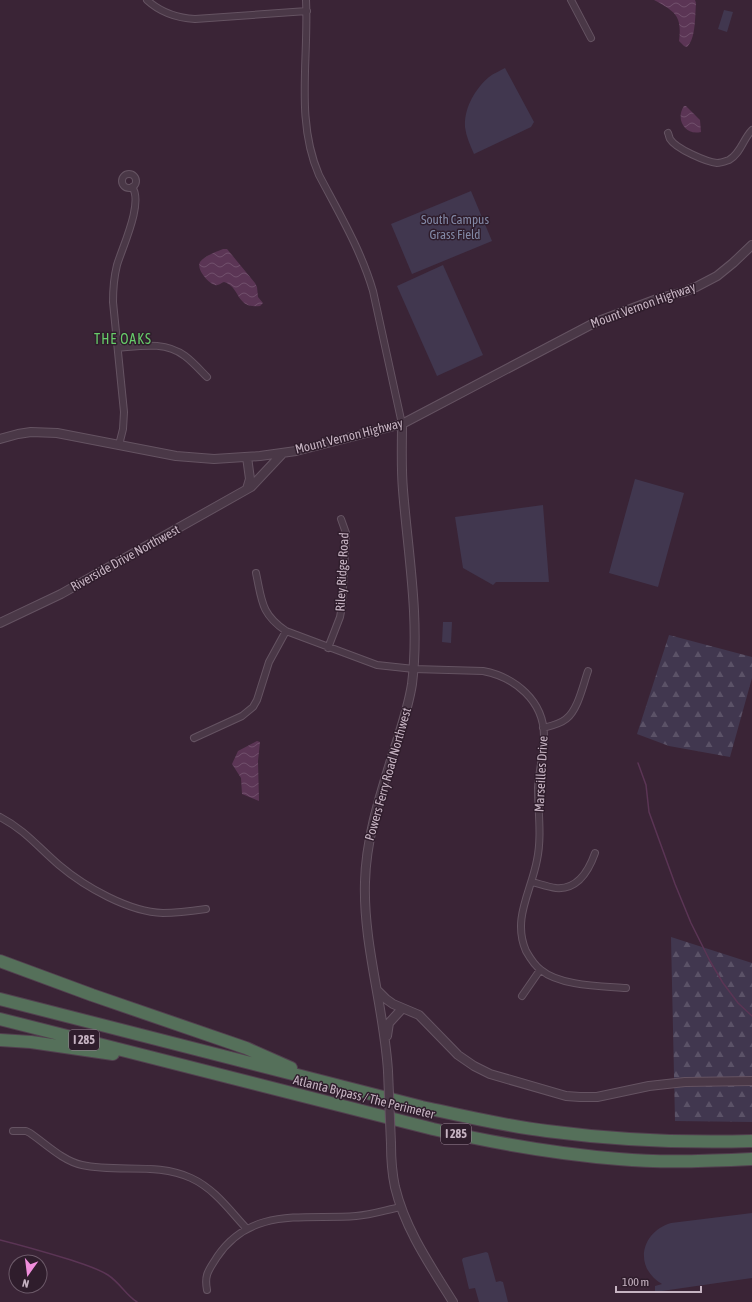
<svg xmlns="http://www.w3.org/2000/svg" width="752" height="1302" viewBox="0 0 752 1302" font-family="'Asap Condensed',sans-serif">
<defs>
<pattern id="forest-firs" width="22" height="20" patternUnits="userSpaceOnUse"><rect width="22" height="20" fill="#41374f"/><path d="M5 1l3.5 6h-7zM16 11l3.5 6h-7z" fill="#5b5267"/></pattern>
<pattern id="water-waves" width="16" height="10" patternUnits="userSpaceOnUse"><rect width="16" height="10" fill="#5b3555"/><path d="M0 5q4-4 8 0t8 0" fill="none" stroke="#71506c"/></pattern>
</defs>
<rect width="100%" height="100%" fill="#3a2436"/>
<!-- forest -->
<path fill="url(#forest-firs)" d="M 669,635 L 752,657 L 752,678 L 730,757 L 669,746 L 637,734 Z
M 671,937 L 752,963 L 752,1122 L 675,1121 Z"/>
<!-- park -->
<path fill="#41374f" d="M 724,10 L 733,12 L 727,32 L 718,29 Z
M 505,68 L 534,122 L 531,127 L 474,154 C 470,145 466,136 465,127 C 464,108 475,89 489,77 C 494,73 500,71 505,68 Z
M 471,191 L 492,241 L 412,274 L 391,224 Z
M 443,265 L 483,355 L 437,376 L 397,286 Z
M 635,479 L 684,493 L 658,587 L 609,573 Z
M 543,505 L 549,582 L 496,582 L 493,585 L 463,568 L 455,517 Z
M 443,622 L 452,622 L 451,643 L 442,642 Z
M 752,1213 L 752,1278 L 655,1292 L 655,1286 L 662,1284 C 633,1267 641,1232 671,1223 Z
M 486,1252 L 488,1253 L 496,1282 L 500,1281 L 503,1282 L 508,1302 L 479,1302 L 475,1288 L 469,1289 L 462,1260 L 463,1258 Z"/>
<!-- water -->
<path fill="url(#water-waves)" d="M 654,0 L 695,0 L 696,3 C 695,15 696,39 687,47 L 684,46 L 679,41 C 682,16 676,12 654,0 Z
M 684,106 L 686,106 L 700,120 L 701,132 C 685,136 675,119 684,106 Z
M 223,249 L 227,249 L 255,283 L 257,287 L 258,297 L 263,303 L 260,306 C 235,309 241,287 224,282 C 221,283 218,286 215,285 C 208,283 196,269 200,262 C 204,256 216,252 223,249 Z
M 257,741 L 260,742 L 258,761 L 259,801 L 242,794 L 241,778 L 232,764 L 238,751 Z"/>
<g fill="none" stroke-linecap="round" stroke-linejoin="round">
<!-- stream -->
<path stroke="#5b3555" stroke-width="1.5" d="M 638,763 L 646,785 L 649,812 L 675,884 L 691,923 L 710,961 L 723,983 L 738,1003 L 752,1016
M 0,1240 C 24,1246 48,1253 71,1260 C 83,1264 97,1268 108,1275 C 120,1283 126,1295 137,1302"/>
<defs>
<path id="minor" d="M 147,0 C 160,12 178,18 195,19 L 307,11
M 306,0 C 309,58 295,120 319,175 C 339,213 361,250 373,291 L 402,424
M 571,0 L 591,38
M 668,133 C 669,135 669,137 670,139 C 676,149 707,162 717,163 C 721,163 726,161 729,160 C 741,153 743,139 752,130
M122 181a7 7 0 1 1 14 0a7 7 0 1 1-14 0Z
M 118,348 C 141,346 165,341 185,356 C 193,362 200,370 207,377
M 119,445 L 123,429 L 124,412 L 113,302 C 113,289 114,277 117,265 C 122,248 144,202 132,187
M 256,573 C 262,601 261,614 286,631 L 377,665 L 414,669 L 483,671 C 515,677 544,701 544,736 C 544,753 539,770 538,788 C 538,812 542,836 537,860 C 531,892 512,919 526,951 C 530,958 535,966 541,970 C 560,986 601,986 626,988
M 328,648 L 340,617 L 342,606 L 346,533 L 341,519
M 543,728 C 551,726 560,724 566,719 C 578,710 583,685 588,671
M 194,738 L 242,716 L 253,707 L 257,700 L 269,662 L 286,631
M 0,817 C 25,830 38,847 59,865 C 85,887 129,912 163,913 C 178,913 192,911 206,909
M 532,882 C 540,884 548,887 556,888 C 578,890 589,870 595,853
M 522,996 L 540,970
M 13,1131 L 26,1131 L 30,1133 C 46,1144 63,1161 82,1165 C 118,1173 157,1162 191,1178 C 215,1189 230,1211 247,1229
M 207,1290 C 204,1274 209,1270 217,1257 C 251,1206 305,1220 356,1216 C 371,1215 386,1210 401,1207"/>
<path id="tertiary" d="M 0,439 L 18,434 L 31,432 L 57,433 L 176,456 L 214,459 L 260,456 L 296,451 L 402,424 L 596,322 L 657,299 L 683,292 L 696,287 L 717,276 L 733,263 L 752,245
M 247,457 L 250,479 L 247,489
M 0,623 L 61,594 L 251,487 L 283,453
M 377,990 L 386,999 L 393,1004 L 419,1015 L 458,1055 L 474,1066 L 490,1074 L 566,1096 L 580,1097 L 597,1097 L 649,1086 L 685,1082 L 752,1081
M 387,1036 L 389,1023 L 400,1011
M 388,1071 C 384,1007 363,945 365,882 C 366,840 379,799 391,760 C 399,734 408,710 412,684 C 420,619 408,554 403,490 C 401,468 402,446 402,424
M 391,1144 C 391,1159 392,1173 395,1187 C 405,1229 430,1265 453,1302"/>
<path id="motorway" d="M 0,961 L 92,995 L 246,1048 L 291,1068
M 0,999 L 422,1107 C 463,1116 505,1126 547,1131 C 615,1140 683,1143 752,1141
M 0,1019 L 433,1129 C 494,1143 556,1154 619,1159 C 663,1163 708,1161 752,1159
M 0,1040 L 31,1042 L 113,1054"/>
</defs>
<!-- minor casing -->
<use href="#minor" stroke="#655362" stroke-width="8"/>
<!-- tertiary casing -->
<use href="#tertiary" stroke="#655362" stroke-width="10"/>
<!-- motorway casing -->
<use href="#motorway" stroke="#52404f" stroke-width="14"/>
<!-- minor -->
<use href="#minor" stroke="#4a3847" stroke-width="6"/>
<!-- tertiary -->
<use href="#tertiary" stroke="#4a3847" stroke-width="8"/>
<!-- motorway -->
<use href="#motorway" stroke="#55705a" stroke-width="12"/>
<defs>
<path id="tertiary-bridge" d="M 388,1071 L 391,1144"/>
</defs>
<!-- tertiary-bridge casing -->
<use href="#tertiary-bridge" stroke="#655362" stroke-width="10" stroke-linecap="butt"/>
<!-- tertiary-bridge -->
<use href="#tertiary-bridge" stroke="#4a3847" stroke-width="8"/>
</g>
<g text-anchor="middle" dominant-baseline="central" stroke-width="3" stroke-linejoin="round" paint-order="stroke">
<!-- shield labels -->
<g fill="#2f1d2c" stroke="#998695" stroke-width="1">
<rect x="69" y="1030" width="30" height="20" rx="3"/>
<rect x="441" y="1124" width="30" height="20" rx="3"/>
</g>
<g font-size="12" font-weight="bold" fill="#c6b3c2">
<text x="84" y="1040">I 285</text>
<text x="456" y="1134">I 285</text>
</g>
<!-- park labels -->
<g font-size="13" fill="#8288a5" stroke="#2f1d2c">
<text x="455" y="219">South Campus<tspan x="455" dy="15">Grass Field</tspan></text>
</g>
<!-- street labels -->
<g font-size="13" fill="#c6b3c2" stroke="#2f1d2c">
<text transform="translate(643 305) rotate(-20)">Mount Vernon Highway</text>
<text transform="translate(349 436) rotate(-14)">Mount Vernon Highway</text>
<text transform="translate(125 558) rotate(-29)">Riverside Drive Northwest</text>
<text transform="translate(342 572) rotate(-87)">Riley Ridge Road</text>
<text transform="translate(388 774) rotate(-74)">Powers Ferry Road Northwest</text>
<text transform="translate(541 774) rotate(-87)">Marseilles Drive</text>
<text transform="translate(364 1097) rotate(14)">Atlanta Bypass / The Perimeter</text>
</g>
<!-- neighbourhood labels -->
<g font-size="14" letter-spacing="1" fill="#67cc6a" stroke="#2f1d2c">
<text x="123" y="339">THE OAKS</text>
</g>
</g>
<!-- north arrow -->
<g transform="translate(28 1274) rotate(194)"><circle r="19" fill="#2f1d2c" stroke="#6b5968"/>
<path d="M0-3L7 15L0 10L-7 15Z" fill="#f08edc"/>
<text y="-6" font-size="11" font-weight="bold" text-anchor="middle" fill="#c6b3c2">N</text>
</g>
<!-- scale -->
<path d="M616 1286v6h85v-6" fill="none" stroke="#c6b3c2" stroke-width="2"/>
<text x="622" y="1286" font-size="12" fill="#c6b3c2" stroke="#2f1d2c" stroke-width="3" paint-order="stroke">100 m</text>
</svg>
